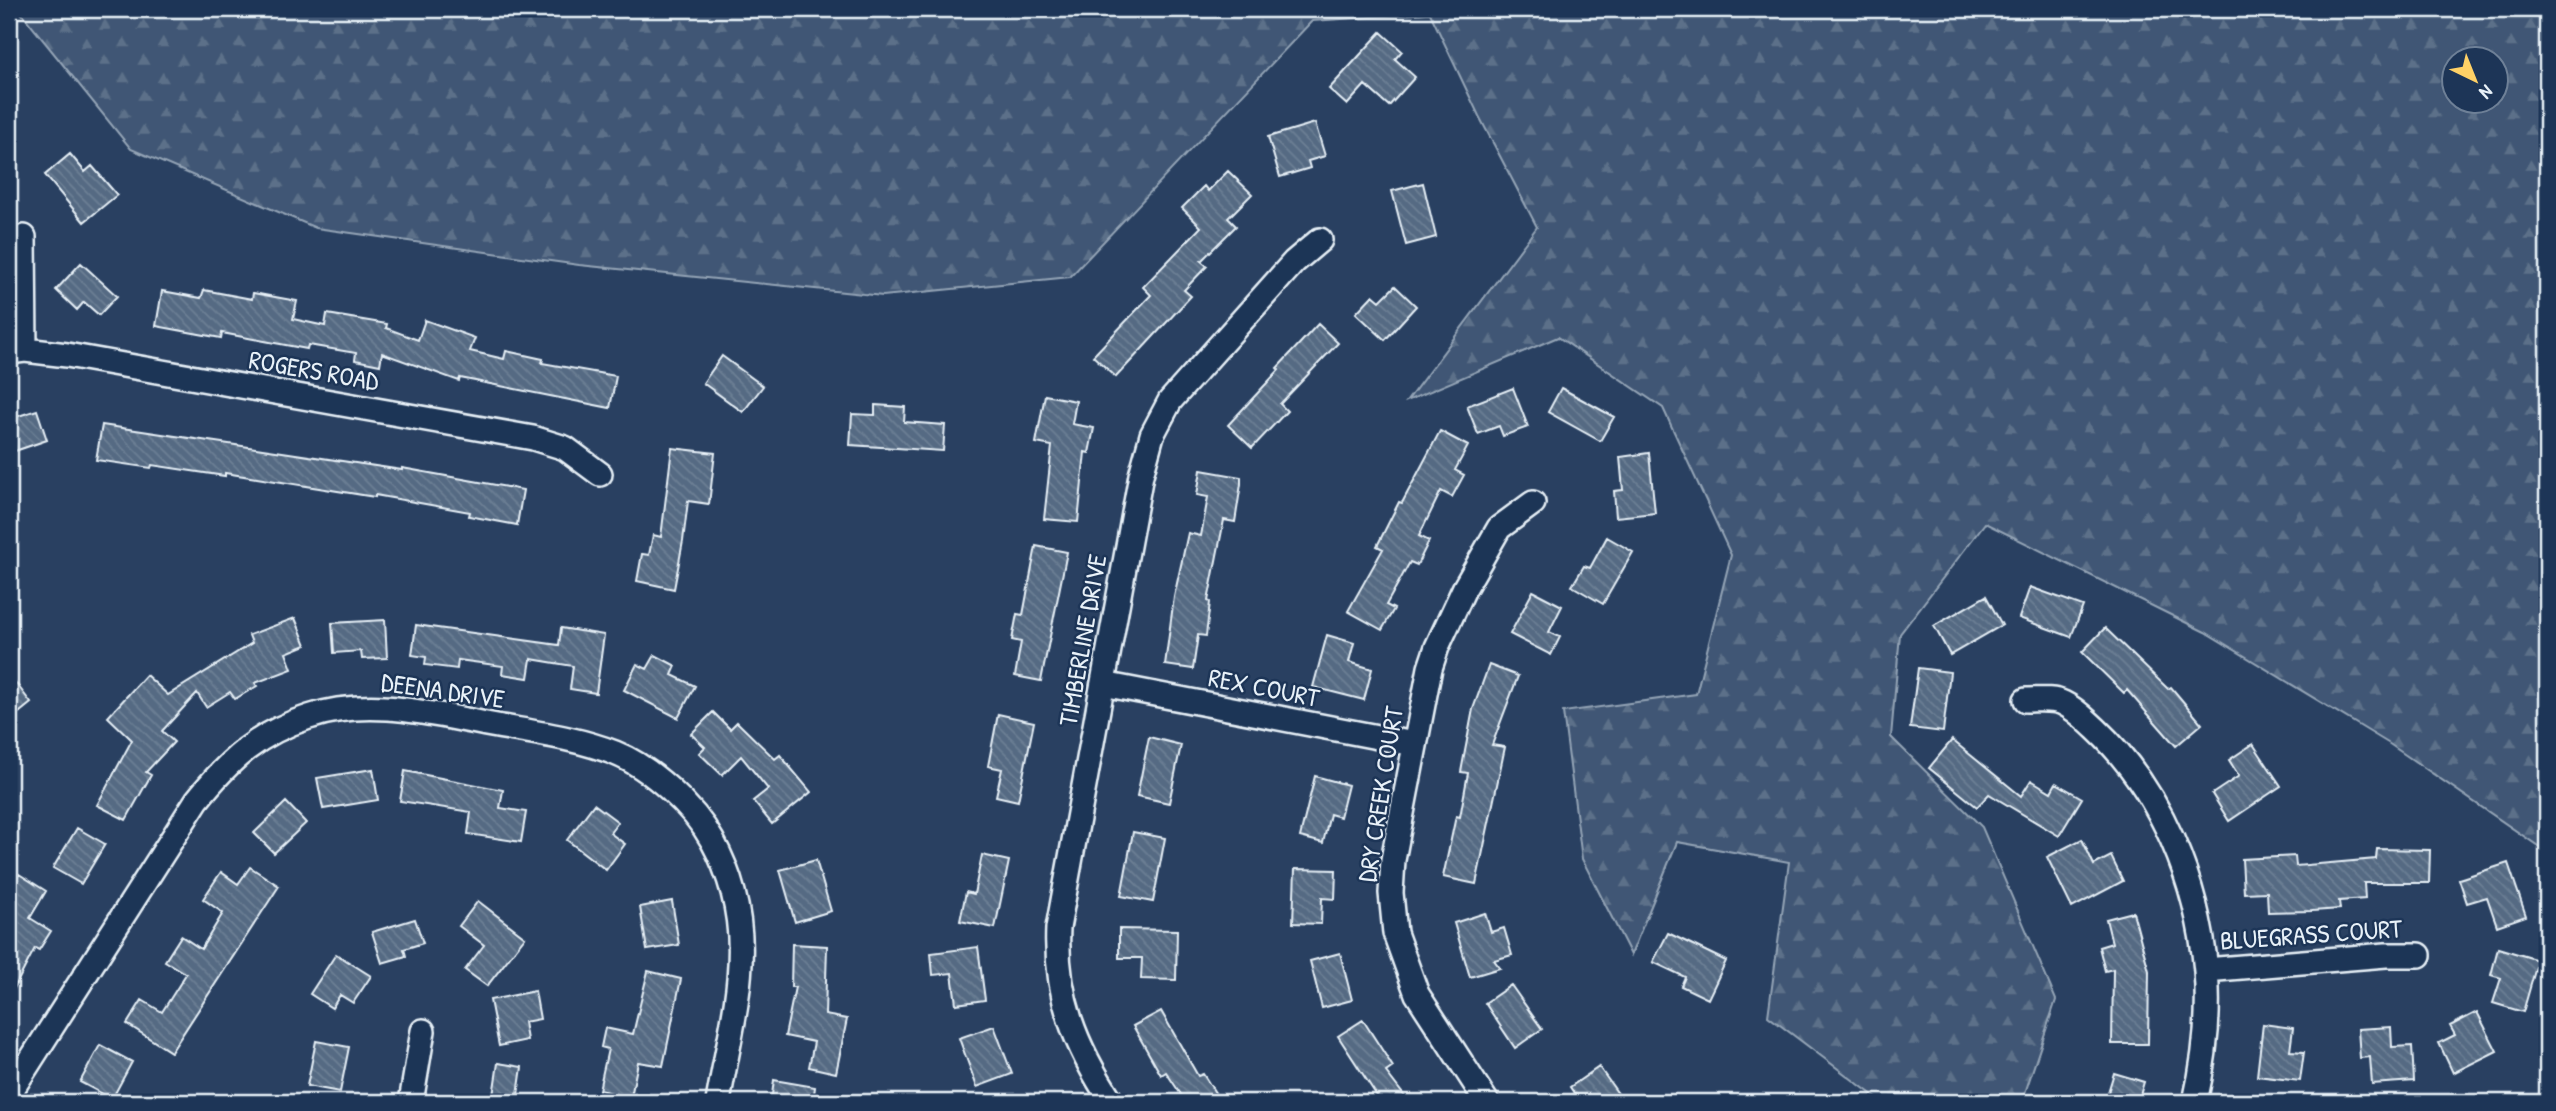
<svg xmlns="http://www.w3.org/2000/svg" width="2556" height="1111" viewBox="0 0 2556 1111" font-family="'Patrick Hand',sans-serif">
<defs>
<pattern id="forest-firs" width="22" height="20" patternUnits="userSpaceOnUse" patternTransform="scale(1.75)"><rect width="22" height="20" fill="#415774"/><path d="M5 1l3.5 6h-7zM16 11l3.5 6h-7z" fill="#5c7089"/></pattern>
<pattern id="building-back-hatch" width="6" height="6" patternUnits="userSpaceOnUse" patternTransform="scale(1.75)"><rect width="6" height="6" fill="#556a83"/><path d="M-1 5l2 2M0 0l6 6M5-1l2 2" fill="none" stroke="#6d8095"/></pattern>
</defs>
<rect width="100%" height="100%" fill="#294061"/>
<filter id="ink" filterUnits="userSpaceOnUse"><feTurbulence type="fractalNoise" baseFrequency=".0143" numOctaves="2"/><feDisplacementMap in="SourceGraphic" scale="14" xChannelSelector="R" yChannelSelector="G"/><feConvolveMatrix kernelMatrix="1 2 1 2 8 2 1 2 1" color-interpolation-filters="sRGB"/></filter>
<g filter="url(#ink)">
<!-- forest -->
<path fill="url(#forest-firs)" stroke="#94a4b6" stroke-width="2" fill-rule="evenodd" d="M 18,9 L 2547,9 L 2547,852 L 2388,743 L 2205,632 L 1985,523 L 1900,634 L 1891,737 L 1982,827 L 2056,1000 L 2022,1102 L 1882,1102 L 1768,1016 L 1789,862 L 1677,842 L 1631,955 L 1582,859 L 1563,712 L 1696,694 L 1731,555 L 1663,408 L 1558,337 L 1407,401 L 1537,227 L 1479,116 L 1430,13 L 1312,21 L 1070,277 L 883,296 L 579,265 L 316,228 L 131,149 ZM 2454,60 L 2496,60 L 2496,102 L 2454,102 Z"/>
<!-- building -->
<path fill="url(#building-back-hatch)" stroke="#e8f1f8" stroke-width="2" d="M 1381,32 L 1402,51 L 1395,59 L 1415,77 L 1389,106 L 1365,85 L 1347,105 L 1329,89 Z
M 1315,123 L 1325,156 L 1308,161 L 1310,168 L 1280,177 L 1268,137 Z
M 70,154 L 85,172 L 92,166 L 117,195 L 84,222 L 45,175 Z
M 1228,171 L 1252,194 L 1228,218 L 1236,226 L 1201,261 L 1207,266 L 1184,290 L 1191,296 L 1116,377 L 1093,356 L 1151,295 L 1143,287 L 1201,227 L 1182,208 L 1204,186 L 1208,191 Z
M 1423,183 L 1436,237 L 1406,245 L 1392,191 Z
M 81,263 L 117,296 L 99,315 L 84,302 L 77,310 L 56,290 Z
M 1395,286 L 1416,306 L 1385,340 L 1356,313 L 1373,295 L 1380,301 Z
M 204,290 L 252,299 L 253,293 L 297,301 L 293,319 L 325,326 L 327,314 L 387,324 L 386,328 L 418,340 L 425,320 L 475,338 L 470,351 L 504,359 L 506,351 L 543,359 L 542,363 L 616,376 L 610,408 L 460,378 L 459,381 L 382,353 L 380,365 L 355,360 L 356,353 L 308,345 L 307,349 L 222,333 L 221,338 L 156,326 L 162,291 L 201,298 Z
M 1318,324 L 1338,343 L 1280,404 L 1287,411 L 1252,448 L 1228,425 L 1279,370 L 1277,368 Z
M 722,356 L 763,386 L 743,412 L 703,383 Z
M 1513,388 L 1528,427 L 1503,436 L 1499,426 L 1478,434 L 1467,406 Z
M 1561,388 L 1614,417 L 1600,441 L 1548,412 Z
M 1045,395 L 1076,401 L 1072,424 L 1094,428 L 1089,453 L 1085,452 L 1078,522 L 1044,519 L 1052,446 L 1036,443 Z
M 875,405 L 905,407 L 904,422 L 945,425 L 943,451 L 850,445 L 852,414 L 875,415 Z
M 37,410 L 47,440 L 9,453 L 9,419 Z
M 102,425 L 402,470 L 402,468 L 523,490 L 517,525 L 469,516 L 470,512 L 375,495 L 375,497 L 225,473 L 225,476 L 152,465 L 151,468 L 96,460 Z
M 1440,431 L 1468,446 L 1455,470 L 1464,475 L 1452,497 L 1441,491 L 1419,536 L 1429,541 L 1417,565 L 1410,562 L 1386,605 L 1394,609 L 1382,630 L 1348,611 L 1383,549 L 1377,546 L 1399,502 L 1402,503 Z
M 672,448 L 715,453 L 709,504 L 688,501 L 683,541 L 674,589 L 637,581 L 642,554 L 649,555 L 653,535 L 661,537 Z
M 1649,453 L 1655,513 L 1616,517 L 1614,491 L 1623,490 L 1620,457 Z
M 1201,470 L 1241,477 L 1241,484 L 1235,522 L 1224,520 L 1208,601 L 1210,602 L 1206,636 L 1198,635 L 1193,669 L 1165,665 L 1174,597 L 1188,533 L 1201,536 L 1208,497 L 1197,495 Z
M 1607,537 L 1633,552 L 1603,604 L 1572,586 L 1584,566 L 1590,568 Z
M 1036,546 L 1067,552 L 1041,681 L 1015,676 L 1021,642 L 1012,640 L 1017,614 L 1023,615 Z
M 2030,587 L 2083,606 L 2071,637 L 2019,618 Z
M 1533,591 L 1562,606 L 1549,632 L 1560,637 L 1551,655 L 1510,634 Z
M 1986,596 L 2002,625 L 1950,655 L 1934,626 Z
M 295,618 L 306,645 L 286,653 L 292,669 L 255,683 L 257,686 L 235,699 L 230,692 L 206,707 L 197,693 L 162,731 L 174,742 L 146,772 L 151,775 L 126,820 L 97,805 L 132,740 L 108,717 L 146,675 L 168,695 L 252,643 L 249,635 Z
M 385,620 L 387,658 L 362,659 L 361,651 L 334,653 L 332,623 Z
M 416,625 L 559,645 L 561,628 L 604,635 L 596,693 L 570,689 L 573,666 L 531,659 L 528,678 L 502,674 L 503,666 L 458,660 L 457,669 L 425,665 L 426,657 L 412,655 Z
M 2105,628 L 2168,689 L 2171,687 L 2202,724 L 2176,746 L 2127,690 L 2124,693 L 2082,652 Z
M 1327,635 L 1354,643 L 1349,662 L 1372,669 L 1364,700 L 1313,687 Z
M 655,655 L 676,666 L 672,675 L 695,686 L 678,718 L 624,690 L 637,664 L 647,669 Z
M 1489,665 L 1518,676 L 1492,745 L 1505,747 L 1476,884 L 1443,877 L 1456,816 L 1460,817 L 1468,773 L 1461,772 L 1473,709 Z
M 1918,668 L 1950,672 L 1943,732 L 1910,728 Z
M 9,674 L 31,703 L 9,721 Z
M 713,712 L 730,729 L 737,722 L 775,759 L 780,755 L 811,792 L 772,824 L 753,801 L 768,789 L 741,756 L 722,775 L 699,753 L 705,747 L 691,734 Z
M 998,714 L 1034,722 L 1018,801 L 996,796 L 1002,769 L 988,766 Z
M 1149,737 L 1181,745 L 1169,803 L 1137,796 Z
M 1952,740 L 2021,796 L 2031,780 L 2051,792 L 2056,783 L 2082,798 L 2059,836 L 1989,794 L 1977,807 L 1929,768 Z
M 2253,744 L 2281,786 L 2229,821 L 2212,794 L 2239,776 L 2229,760 Z
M 373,769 L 378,800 L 323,809 L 317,778 Z
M 405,771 L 503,790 L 500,808 L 526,812 L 521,842 L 468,834 L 471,812 L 400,801 Z
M 1315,776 L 1348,785 L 1340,817 L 1330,814 L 1323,843 L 1300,837 Z
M 286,802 L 306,823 L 274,853 L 254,833 Z
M 594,804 L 618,822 L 610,833 L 625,844 L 606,870 L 567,840 Z
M 77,828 L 105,844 L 81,884 L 53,868 Z
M 1133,832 L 1165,838 L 1153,902 L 1121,896 Z
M 2082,839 L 2094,865 L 2111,856 L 2123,881 L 2072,908 L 2047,857 Z
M 2377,849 L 2430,850 L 2429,883 L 2364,883 L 2365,899 L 2339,901 L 2340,909 L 2312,911 L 2268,912 L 2267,892 L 2244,893 L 2242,859 L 2295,856 L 2296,866 L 2376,859 Z
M 982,855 L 1009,861 L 995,928 L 960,921 L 966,892 L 974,894 Z
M 816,860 L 831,911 L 795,922 L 780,870 Z
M 2508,863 L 2526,916 L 2497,926 L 2487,897 L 2467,903 L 2459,879 Z
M 250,867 L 279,886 L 171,1052 L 127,1024 L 142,1000 L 162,1012 L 186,974 L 165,961 L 181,936 L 201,949 L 223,913 L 203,899 L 221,872 L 238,884 Z
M 1295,869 L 1336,870 L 1335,899 L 1322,898 L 1321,924 L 1293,923 Z
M 19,874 L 46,891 L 30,918 L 51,931 L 39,950 L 35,948 L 9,998 L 9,890 Z
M 478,901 L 525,937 L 487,986 L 465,970 L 484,945 L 459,926 Z
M 672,901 L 679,945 L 647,950 L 640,907 Z
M 2133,912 L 2149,971 L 2148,1044 L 2112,1044 L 2113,969 L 2105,971 L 2099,947 L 2112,943 L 2106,919 Z
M 1485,913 L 1491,932 L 1504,928 L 1512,955 L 1494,960 L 1500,968 L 1470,977 L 1454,923 Z
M 415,919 L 423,943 L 404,949 L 406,956 L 382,963 L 372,932 Z
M 1119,929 L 1177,930 L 1176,980 L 1141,979 L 1142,958 L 1119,958 Z
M 1668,933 L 1726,961 L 1708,999 L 1681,986 L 1685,977 L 1653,962 Z
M 792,944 L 827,946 L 825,1015 L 847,1019 L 836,1073 L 809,1067 L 814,1042 L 785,1036 L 795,987 L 791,987 Z
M 978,947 L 985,1000 L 956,1004 L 952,973 L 933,975 L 931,953 Z
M 2498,948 L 2538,960 L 2523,1012 L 2493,1003 L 2501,978 L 2491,975 Z
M 1340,953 L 1352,1000 L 1322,1008 L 1310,961 Z
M 336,954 L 371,976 L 353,1003 L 340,995 L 332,1008 L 310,994 Z
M 648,971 L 681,979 L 663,1066 L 638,1062 L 631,1097 L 599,1090 L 608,1049 L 601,1047 L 605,1028 L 633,1034 Z
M 1511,985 L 1542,1029 L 1515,1048 L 1485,1003 Z
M 535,991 L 540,1019 L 524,1022 L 527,1040 L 499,1046 L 490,1000 Z
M 1161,1011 L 1198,1076 L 1203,1074 L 1221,1102 L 1186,1102 L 1166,1072 L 1161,1075 L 1133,1026 Z
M 2477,1012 L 2497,1051 L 2453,1073 L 2439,1043 L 2455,1035 L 2450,1026 Z
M 1363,1020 L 1393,1067 L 1386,1072 L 1409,1102 L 1381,1102 L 1338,1036 Z
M 2263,1024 L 2293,1028 L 2290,1051 L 2304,1052 L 2300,1081 L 2257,1076 Z
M 994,1026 L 1012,1074 L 977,1087 L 959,1038 Z
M 2391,1027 L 2392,1047 L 2412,1046 L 2414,1081 L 2372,1084 L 2370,1057 L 2360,1058 L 2358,1029 Z
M 316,1041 L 349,1047 L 340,1092 L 307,1086 Z
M 100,1045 L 132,1062 L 112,1099 L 80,1082 Z
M 498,1063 L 522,1067 L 517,1102 L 492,1102 Z
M 1599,1067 L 1624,1102 L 1580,1102 L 1570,1087 Z
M 2114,1073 L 2144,1082 L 2138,1102 L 2105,1102 Z
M 774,1080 L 815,1087 L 813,1102 L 771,1102 Z"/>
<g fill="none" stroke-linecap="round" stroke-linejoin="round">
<defs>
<path id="street" d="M 24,237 L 25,350
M 9,352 L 25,350 L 67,355 L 533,438 L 565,448 L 600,474
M 1103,684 L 1414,744
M 2026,700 C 2037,700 2053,698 2063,703 C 2076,709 2086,720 2096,729 C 2161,790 2198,883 2206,971 C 2210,1016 2205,1058 2195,1102
M 2206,970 L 2386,955 L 2419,955
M 9,1094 L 197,800 C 229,760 258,733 309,717 C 371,696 435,715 497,726 C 536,733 577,738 615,753 C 650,767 694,807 712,840 C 762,931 734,1007 718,1102
M 411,1102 L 423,1031
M 1112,1102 C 1075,1046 1055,996 1058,928 L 1141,475 L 1152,435 L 1170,401 L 1294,262 L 1320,240
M 1487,1102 L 1417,994 L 1395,933 L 1391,893 L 1393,860 L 1430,668 L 1437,647 L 1464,589 L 1499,528 L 1533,503"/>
</defs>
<!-- street casing -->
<use href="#street" stroke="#e8f1f8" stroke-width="28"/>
<!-- street -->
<use href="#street" stroke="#1d3557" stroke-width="23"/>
</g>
</g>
<g text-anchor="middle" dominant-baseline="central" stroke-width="5" stroke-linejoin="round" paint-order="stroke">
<!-- street labels -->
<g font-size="26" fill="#e8f1f8" stroke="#1d3557">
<text transform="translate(314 370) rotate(10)">ROGERS ROAD</text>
<text transform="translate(1082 640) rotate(-80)">TIMBERLINE DRIVE</text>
<text transform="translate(1264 687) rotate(11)">REX COURT</text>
<text transform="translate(443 690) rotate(8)">DEENA DRIVE</text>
<text transform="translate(1380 794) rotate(-81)">DRY CREEK COURT</text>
<text transform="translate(2311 934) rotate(-4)">BLUEGRASS COURT</text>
</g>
</g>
<!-- margin -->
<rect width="2556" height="1111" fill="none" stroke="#1d3557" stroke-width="35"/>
<rect x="18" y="18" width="2521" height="1076" fill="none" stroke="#e8f1f8" stroke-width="2.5" filter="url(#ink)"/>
<!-- north arrow -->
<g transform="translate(2475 80) rotate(137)"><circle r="33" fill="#1d3557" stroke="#6e8097" stroke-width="2"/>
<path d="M0-5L12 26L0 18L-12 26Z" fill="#ffd166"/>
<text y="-10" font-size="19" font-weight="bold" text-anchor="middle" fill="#e8f1f8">N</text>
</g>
</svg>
